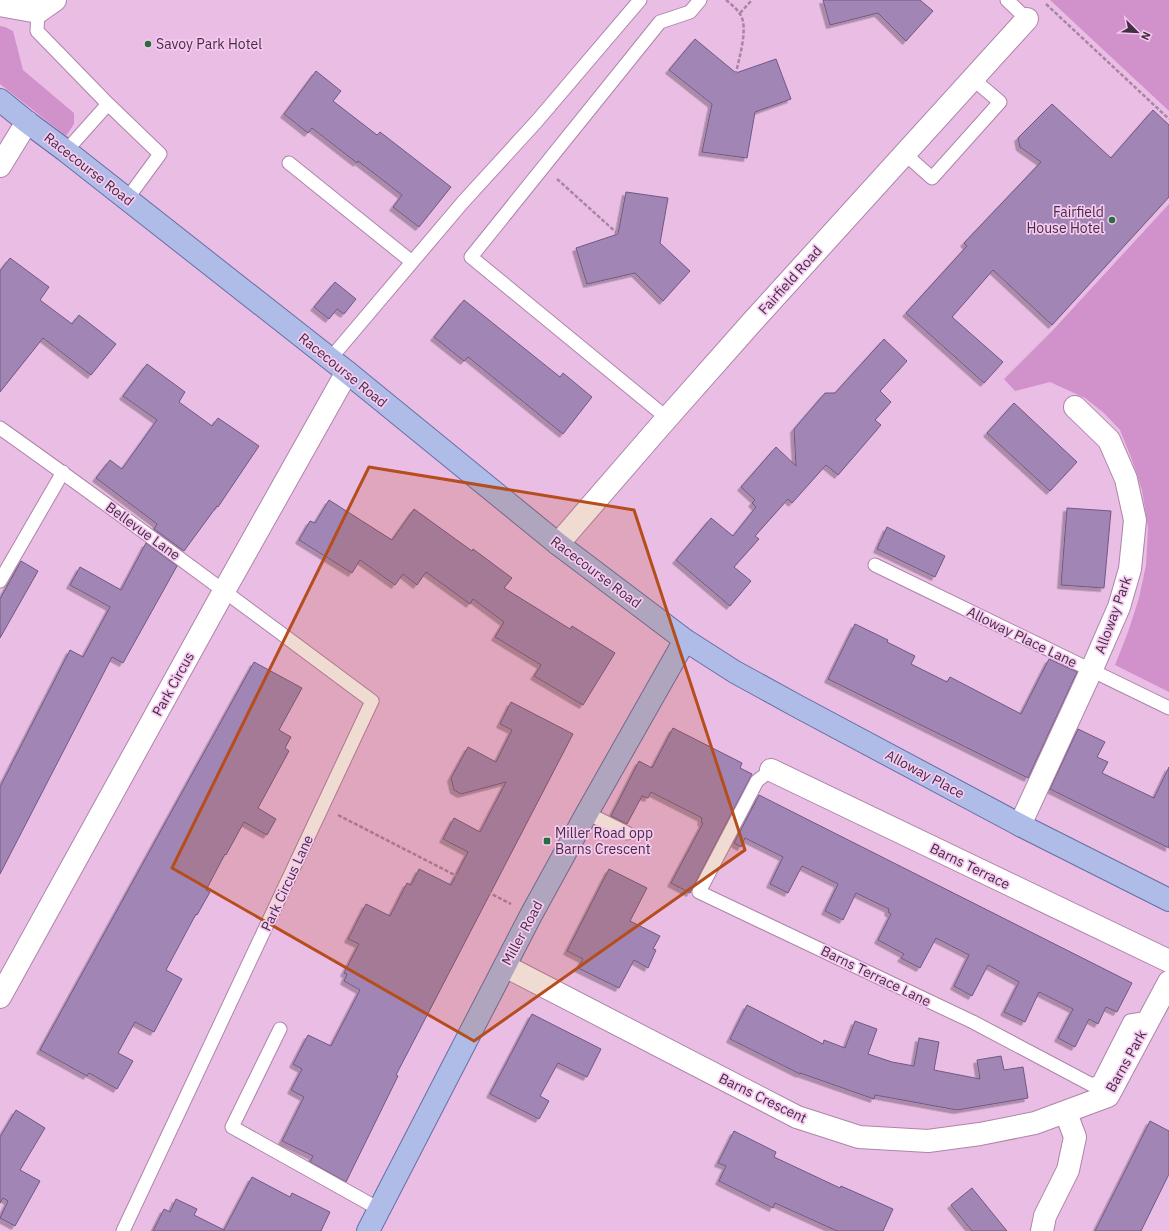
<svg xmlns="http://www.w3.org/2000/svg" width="1169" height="1231" viewBox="0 0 1169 1231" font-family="'IBM Plex Sans',sans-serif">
<defs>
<filter id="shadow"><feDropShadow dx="-3.5" dy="3.5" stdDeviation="0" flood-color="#0004"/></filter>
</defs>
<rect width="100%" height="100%" fill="#eabde5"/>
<!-- green -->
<path fill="#d191cb" d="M 1050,0 L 1169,0 L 1169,111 Z
M 0,26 L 5,27 L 13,31 L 23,70 L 74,113 L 74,124 L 66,136 L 0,84 Z
M 1169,204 L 1169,692 L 1115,665 L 1128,632 L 1139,598 L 1146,565 L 1148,528 L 1142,490 L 1132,460 L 1120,430 L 1104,413 L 1085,398 L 1050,382 L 1015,391 L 1004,379 L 1053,330 Z"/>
<!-- building -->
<path fill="#a186b5" stroke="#705883" filter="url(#shadow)" d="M 823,0 L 920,0 L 933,11 L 906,41 L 878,13 L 830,25 Z
M 695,39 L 736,73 L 776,59 L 791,99 L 755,112 L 747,158 L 702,152 L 712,104 L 669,70 Z
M 316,71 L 341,91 L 333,101 L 377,135 L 380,132 L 451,187 L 419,227 L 393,207 L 402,195 L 358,161 L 357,163 L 312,128 L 308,133 L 284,114 Z
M 1052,104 L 1111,158 L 1153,110 L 1169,125 L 1169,197 L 1052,325 L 993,270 L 952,317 L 1003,362 L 984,383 L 906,313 L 967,246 L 964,243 L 1041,162 L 1020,147 L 1018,138 Z
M 626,192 L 668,198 L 660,243 L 690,271 L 663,301 L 635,273 L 587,284 L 576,248 L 618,234 Z
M 10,258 L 49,287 L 40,300 L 72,324 L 79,315 L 116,344 L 91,375 L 43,338 L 0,392 L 0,271 Z
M 335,282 L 356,299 L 344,314 L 337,309 L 329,319 L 314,307 Z
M 464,300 L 560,377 L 563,373 L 592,397 L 563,434 L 468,357 L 464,361 L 434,337 Z
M 884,339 L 907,361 L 880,391 L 891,402 L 875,420 L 881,425 L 838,475 L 826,465 L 792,503 L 788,499 L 755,536 L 759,539 L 734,567 L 751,581 L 730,606 L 676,560 L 711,518 L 733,536 L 756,507 L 752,503 L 755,500 L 741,487 L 776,447 L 796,466 L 794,429 L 825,393 L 835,393 Z
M 147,364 L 185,392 L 179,402 L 212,426 L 218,418 L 259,446 L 218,507 L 217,506 L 184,551 L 154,529 L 157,524 L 96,478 L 110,460 L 122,469 L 157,420 L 123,396 Z
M 1014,403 L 1077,462 L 1050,491 L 987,433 Z
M 329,500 L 392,540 L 414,509 L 472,551 L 473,549 L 512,578 L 504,588 L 570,629 L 572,626 L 615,653 L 583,705 L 534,676 L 541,665 L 495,637 L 504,622 L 473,599 L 470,604 L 426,572 L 417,585 L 403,574 L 395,585 L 360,560 L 352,573 L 299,540 L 310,521 L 315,523 Z
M 1067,508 L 1111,511 L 1104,588 L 1061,585 Z
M 887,527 L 945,556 L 935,577 L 877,549 Z
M 146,543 L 177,566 L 123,663 L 112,657 L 0,874 L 0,787 L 70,650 L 83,657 L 110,607 L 70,585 L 80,567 L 121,590 Z
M 21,561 L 38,571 L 0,638 L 0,599 Z
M 855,624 L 888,640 L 887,642 L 915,656 L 911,664 L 947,682 L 950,677 L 1021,714 L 1049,659 L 1077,672 L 1028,778 L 828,679 Z
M 254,662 L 302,688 L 279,730 L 291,737 L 285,748 L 289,751 L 258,808 L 276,819 L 267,835 L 244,822 L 226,855 L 225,854 L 206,890 L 210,892 L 197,915 L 196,914 L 166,970 L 182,979 L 154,1032 L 135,1022 L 118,1053 L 133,1061 L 117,1089 L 89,1073 L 87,1076 L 40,1050 Z
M 511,702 L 573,734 L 396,1075 L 398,1076 L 346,1182 L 310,1162 L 313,1156 L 282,1141 L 304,1097 L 291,1090 L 302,1069 L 293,1064 L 308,1035 L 331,1046 L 360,990 L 344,981 L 347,974 L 344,973 L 359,944 L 348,939 L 366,904 L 390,916 L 407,883 L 411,885 L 419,869 L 451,885 L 468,852 L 443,839 L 454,818 L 480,832 L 506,782 L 461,794 L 454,790 L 451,778 L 468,747 L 496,762 L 512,730 L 500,724 Z
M 673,728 L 742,763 L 740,768 L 752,774 L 690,893 L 671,883 L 703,823 L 701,822 L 702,818 L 651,792 L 648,798 L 642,796 L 627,824 L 611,816 L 639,761 L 652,768 Z
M 1078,729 L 1105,742 L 1097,757 L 1108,762 L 1102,773 L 1154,798 L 1169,767 L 1169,848 L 1050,789 Z
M 759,795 L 1132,983 L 1117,1012 L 1106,1007 L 1098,1024 L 1089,1019 L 1075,1047 L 1058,1038 L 1073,1009 L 1039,992 L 1025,1022 L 1004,1012 L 1019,982 L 988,965 L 972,996 L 954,986 L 969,955 L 936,938 L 920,968 L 901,958 L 904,954 L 878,940 L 891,914 L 888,912 L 889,909 L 856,893 L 843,920 L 825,911 L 838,884 L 802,866 L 788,893 L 770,884 L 783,857 L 745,838 L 741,847 L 734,843 Z
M 609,869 L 647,888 L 630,921 L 660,936 L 653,949 L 656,950 L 648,968 L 634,960 L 619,988 L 578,968 L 583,959 L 567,951 Z
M 747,1005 L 823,1044 L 824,1040 L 845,1048 L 855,1021 L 877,1029 L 868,1054 L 892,1062 L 914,1066 L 919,1038 L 939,1042 L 934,1070 L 980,1079 L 977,1060 L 1001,1056 L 1004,1070 L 1023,1067 L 1028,1098 L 957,1110 L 875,1095 L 874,1099 L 800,1073 L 800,1074 L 730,1039 Z
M 532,1014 L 601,1049 L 587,1077 L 558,1063 L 540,1096 L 549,1101 L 539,1119 L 490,1094 Z
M 16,1110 L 45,1128 L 20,1170 L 40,1181 L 15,1226 L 0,1218 L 8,1201 L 3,1198 L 0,1203 L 0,1137 Z
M 1150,1121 L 1169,1131 L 1169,1174 L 1141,1231 L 1095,1231 Z
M 734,1131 L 776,1152 L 774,1157 L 840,1188 L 841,1186 L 893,1209 L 883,1231 L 837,1231 L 775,1203 L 773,1208 L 719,1181 L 726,1166 L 718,1163 Z
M 252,1177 L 290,1197 L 292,1193 L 330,1212 L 321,1231 L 153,1231 L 164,1209 L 170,1212 L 176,1199 L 197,1209 L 194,1215 L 224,1230 Z
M 972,1188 L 1007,1231 L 972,1231 L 951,1205 Z"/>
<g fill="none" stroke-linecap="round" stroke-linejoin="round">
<defs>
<path id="service" d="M 1007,0 L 1027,19
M 38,12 L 37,31 L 108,104 L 160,154 L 127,199
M 66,151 L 108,104
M 905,154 L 932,178 L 1000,102 L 973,79
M 289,163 L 412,262
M 330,359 L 463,202 L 537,121 L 640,0
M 667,418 L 471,257 L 660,22 L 690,12 L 700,0
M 0,428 C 126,517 248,609 372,701 L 123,1231
M 875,565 L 1169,708
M 0,581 L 63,472
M 771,770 L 757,781 L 699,892 L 973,1022 L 1092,1085 L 1099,1082 L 1130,1021 L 1149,1018
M 587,813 L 627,833
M 280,1029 L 232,1127 L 379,1209"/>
<path id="minor" d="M 0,5 L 38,12 L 55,0
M 0,166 L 27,122
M 558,544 L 661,425 L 753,321 L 1027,19
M 771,770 L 1169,961
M 1020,825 L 1091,671 L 1119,607 L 1130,569 L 1135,520 L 1126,479 L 1109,440 L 1075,407
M 505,966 L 797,1117 L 859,1137 L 928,1141 L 980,1134 L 1035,1123 L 1108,1096 L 1169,982
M 0,997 L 224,591 L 347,372
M 1042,1231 L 1045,1216 L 1068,1170 L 1075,1137 L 1066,1113"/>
<path id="primary" d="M 0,100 L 27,122 L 66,151 L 347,372 L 558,544 L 685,640 L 735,672 L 797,706 L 1020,825 L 1169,900
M 368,1231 L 531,915 L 587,813 L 685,640"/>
</defs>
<!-- service casing -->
<use href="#service" stroke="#ae84aa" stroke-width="15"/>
<!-- minor casing -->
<use href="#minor" stroke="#ae84aa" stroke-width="24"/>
<!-- primary casing -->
<use href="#primary" stroke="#666ea2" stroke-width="24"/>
<!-- path -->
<path stroke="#a785a4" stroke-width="2.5" stroke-dasharray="4 2" stroke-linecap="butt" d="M 726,0 C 731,4 737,9 740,14 C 749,27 739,58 736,73
M 1046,4 L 1169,119
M 740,13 L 752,0
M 557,179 L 618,234
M 338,815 L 511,904"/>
<!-- service -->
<use href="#service" stroke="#fff" stroke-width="13"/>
<!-- minor -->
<use href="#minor" stroke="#fff" stroke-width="22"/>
<!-- primary -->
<use href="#primary" stroke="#afbce7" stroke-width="22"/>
</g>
<!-- marked area -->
<path fill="#b64d1c" fill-opacity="0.2" stroke="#b64d1c" stroke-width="3" stroke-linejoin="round" d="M 369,467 L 634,510 L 745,850 L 474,1041 L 172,868 Z"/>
<!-- markers -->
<g fill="#266e3b" stroke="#f7c9f2" stroke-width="1.5">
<circle cx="148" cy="44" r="4"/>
<circle cx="1112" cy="220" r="4"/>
<rect x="543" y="837" width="8" height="8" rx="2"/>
</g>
<g text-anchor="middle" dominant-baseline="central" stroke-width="3.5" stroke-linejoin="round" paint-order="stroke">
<!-- poi labels -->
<g font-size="14" fill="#423040" stroke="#f7c9f2" text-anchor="start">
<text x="156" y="44">Savoy Park Hotel</text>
<text x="1104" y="212" text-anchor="end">Fairfield<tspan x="1104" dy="16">House Hotel</tspan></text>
<text x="555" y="833">Miller Road opp<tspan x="555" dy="16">Barns Crescent</tspan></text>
</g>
<!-- street labels -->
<g font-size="14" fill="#423040" stroke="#f7c9f2">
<text transform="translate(89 169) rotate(38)">Racecourse Road</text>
<text transform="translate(790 280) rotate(-48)">Fairfield Road</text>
<text transform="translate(343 370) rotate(39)">Racecourse Road</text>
<text transform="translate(143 531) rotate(36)">Bellevue Lane</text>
<text transform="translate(596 572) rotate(37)">Racecourse Road</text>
<text transform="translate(1113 615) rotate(-70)">Alloway Park</text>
<text transform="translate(1022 637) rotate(26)">Alloway Place Lane</text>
<text transform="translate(173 684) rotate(-61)">Park Circus</text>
<text transform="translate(925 774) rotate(28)">Alloway Place</text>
<text transform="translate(970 866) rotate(26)">Barns Terrace</text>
<text transform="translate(287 883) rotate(-65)">Park Circus Lane</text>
<text transform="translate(522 933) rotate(-62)">Miller Road</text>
<text transform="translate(876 976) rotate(26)">Barns Terrace Lane</text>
<text transform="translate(1126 1061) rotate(-61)">Barns Park</text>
<text transform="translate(763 1098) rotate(26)">Barns Crescent</text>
</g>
</g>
<!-- north arrow -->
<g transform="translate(1137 32) rotate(114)" stroke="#f7c9f2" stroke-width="3" paint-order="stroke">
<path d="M0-3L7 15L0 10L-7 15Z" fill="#423040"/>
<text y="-6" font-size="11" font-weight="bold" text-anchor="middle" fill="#423040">N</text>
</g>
</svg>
